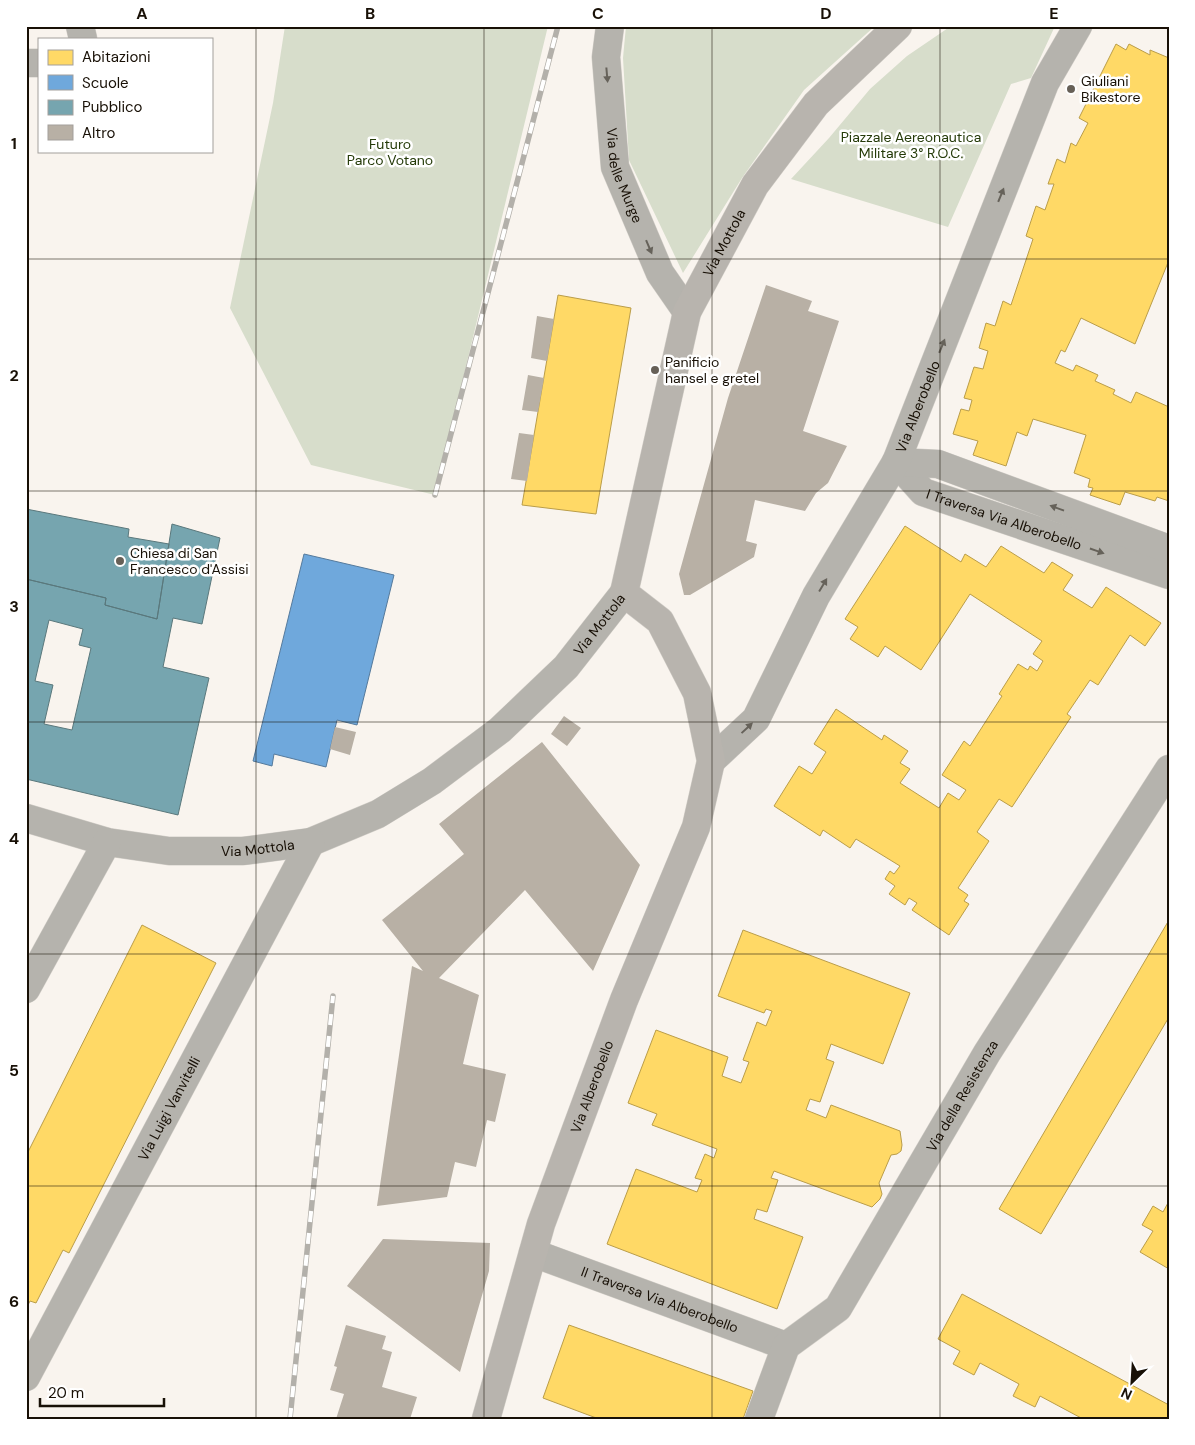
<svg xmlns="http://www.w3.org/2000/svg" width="1195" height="1445" viewBox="0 0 1195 1445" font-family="'DM Sans',sans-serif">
<rect width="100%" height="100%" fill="#f9f4ee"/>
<!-- green -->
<path fill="#d7ddcb" d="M 285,26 L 548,26 L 435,495 L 311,465 L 230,308 L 273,103 Z
M 626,26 L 875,26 L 804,90 L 742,178 L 683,273 L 629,160 L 623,58 Z
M 951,26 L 1055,26 L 1031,78 L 1011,84 L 948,227 L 791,179 L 829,138 L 870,89 L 907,56 Z"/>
<!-- homes -->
<path fill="#ffd966" stroke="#ba9d49" d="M 1116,44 L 1126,50 L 1129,44 L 1150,55 L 1150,50 L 1169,58 L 1169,260 L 1135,344 L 1081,318 L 1065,352 L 1061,350 L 1055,363 L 1073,371 L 1076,365 L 1098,375 L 1095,381 L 1115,390 L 1113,394 L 1131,403 L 1136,392 L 1169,407 L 1169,501 L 1157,497 L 1155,501 L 1125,492 L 1120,505 L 1090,495 L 1093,488 L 1088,487 L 1090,479 L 1074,473 L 1086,435 L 1033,419 L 1027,436 L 1017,432 L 1006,466 L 973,455 L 978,441 L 953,434 L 961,409 L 969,411 L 972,400 L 964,398 L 974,367 L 983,369 L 988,351 L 979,348 L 986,323 L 995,326 L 1003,301 L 1011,305 L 1033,239 L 1026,236 L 1036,206 L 1045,210 L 1054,184 L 1048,184 L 1057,159 L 1065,163 L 1071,143 L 1076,146 L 1088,123 L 1079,118 Z
M 558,295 L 631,308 L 596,514 L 522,505 Z
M 905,526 L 961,562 L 965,554 L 986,567 L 1001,546 L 1044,573 L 1052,562 L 1073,575 L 1063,590 L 1092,608 L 1106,587 L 1161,623 L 1145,646 L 1130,635 L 1098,685 L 1090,680 L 1067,714 L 1071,717 L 1012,807 L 999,799 L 977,832 L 989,841 L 958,888 L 968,895 L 964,901 L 969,904 L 949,935 L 912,910 L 917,903 L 909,898 L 905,905 L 889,894 L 895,886 L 885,879 L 890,871 L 894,874 L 900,866 L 856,839 L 850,848 L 823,830 L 820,836 L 774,806 L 799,766 L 812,774 L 826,752 L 814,744 L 836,709 L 882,740 L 884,735 L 908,751 L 900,763 L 910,769 L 900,783 L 939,808 L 948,793 L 959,800 L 966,790 L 942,775 L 964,741 L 970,746 L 1002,696 L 999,694 L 1018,664 L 1028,670 L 1030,666 L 1037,671 L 1043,661 L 1033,654 L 1042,641 L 970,594 L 921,670 L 885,646 L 878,657 L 850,639 L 858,627 L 845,619 Z
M 1169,920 L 1169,1017 L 1041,1234 L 999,1209 Z
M 142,925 L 216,963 L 69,1253 L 63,1250 L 36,1303 L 30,1301 L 26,1309 L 26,1156 Z
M 743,930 L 910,993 L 883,1064 L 831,1044 L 826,1059 L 834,1062 L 820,1102 L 810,1099 L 806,1110 L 826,1118 L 831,1105 L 900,1131 L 902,1145 L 901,1151 L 897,1154 L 891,1155 L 879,1183 L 882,1194 L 880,1199 L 872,1207 L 774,1171 L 771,1178 L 778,1180 L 767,1212 L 757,1209 L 754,1219 L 803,1237 L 777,1309 L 607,1244 L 636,1169 L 697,1192 L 702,1180 L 695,1178 L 705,1154 L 714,1158 L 717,1149 L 652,1125 L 657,1114 L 628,1103 L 656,1030 L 728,1057 L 722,1076 L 741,1083 L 749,1062 L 743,1060 L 757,1022 L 766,1026 L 772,1011 L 766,1009 L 764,1013 L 718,996 Z
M 1169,1201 L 1169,1269 L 1140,1252 L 1153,1231 L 1142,1225 L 1153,1206 L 1163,1212 Z
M 962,1294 L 1169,1405 L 1169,1419 L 1083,1419 L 1040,1396 L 1035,1407 L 1013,1396 L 1019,1384 L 980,1363 L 974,1375 L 953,1364 L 960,1351 L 938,1339 Z
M 569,1325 L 753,1391 L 743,1419 L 599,1419 L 543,1398 Z"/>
<!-- schools -->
<path fill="#6fa8dc" stroke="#557a9c" d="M 304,554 L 394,575 L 357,725 L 337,720 L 326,767 L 274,754 L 272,766 L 253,761 Z"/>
<!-- public -->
<path fill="#76a5af" stroke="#5a787c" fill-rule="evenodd" d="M 26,509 L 129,529 L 128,537 L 169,544 L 157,619 L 105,605 L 106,598 L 26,579 Z
M 172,524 L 220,538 L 202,624 L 173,618 L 163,667 L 209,678 L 178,815 L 26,779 L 26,579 L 106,598 L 105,605 L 157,619 ZM 49,620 L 83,629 L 79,645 L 91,648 L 72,730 L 44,724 L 53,685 L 35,681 Z"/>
<!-- building -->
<path fill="#b8b0a5" d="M 766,285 L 812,301 L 808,311 L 839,321 L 803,431 L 847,446 L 828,483 L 816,493 L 805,511 L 755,500 L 746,541 L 757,544 L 754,557 L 690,595 L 684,595 L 679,574 L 728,398 Z
M 537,316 L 554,319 L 547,361 L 531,358 Z
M 528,375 L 544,378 L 538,412 L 522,410 Z
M 519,433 L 534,435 L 527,481 L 511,479 Z
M 564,716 L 581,728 L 567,746 L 551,734 Z
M 335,727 L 356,732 L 350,755 L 330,749 Z
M 542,742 L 640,865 L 593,971 L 525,890 L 439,978 L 479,995 L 463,1064 L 506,1074 L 495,1122 L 487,1120 L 476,1167 L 455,1162 L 447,1197 L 377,1206 L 412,966 L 423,971 L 382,920 L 464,854 L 439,824 Z
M 383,1239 L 490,1243 L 489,1271 L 460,1372 L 347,1286 Z
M 346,1325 L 386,1336 L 382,1349 L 392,1352 L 382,1387 L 417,1397 L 410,1419 L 336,1419 L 344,1394 L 330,1390 L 337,1367 L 334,1366 Z"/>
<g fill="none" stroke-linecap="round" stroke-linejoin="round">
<defs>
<g id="minor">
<path d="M 80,26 L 83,39"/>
<path id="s1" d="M 610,26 L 606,57 L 615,167 L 660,273 L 687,312"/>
<path d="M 26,63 L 39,63"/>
<path id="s2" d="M 896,462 L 923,492 L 1169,575"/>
<path d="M 896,462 L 938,464 L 1169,549"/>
<path id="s3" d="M 711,761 L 756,719 L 816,596 L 896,462 L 1045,83 L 1078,26"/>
<path id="s4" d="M 26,818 L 107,842 L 169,851 L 243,851 L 311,842 L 378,814 L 432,781 L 500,730 L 566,667 L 624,593"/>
<path d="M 26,989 L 107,842"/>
<path id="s5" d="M 533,1253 L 786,1346"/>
<path id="s6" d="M 26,1377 L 311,842"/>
<path id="s7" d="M 759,1419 L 786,1346 L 838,1308 L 987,1053 L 1169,769"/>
</g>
<g id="major">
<path id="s8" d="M 486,1419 L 541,1224 L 624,1000 L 696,827 L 711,761 L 697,693 L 660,621 L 624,593 L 687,312 L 755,185 L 816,104 L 898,26"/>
</g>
</defs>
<!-- minor casing -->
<use href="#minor" stroke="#d4d0ca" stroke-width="29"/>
<!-- major casing -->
<use href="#major" stroke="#d4d0ca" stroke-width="29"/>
<!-- minor -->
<use href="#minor" stroke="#b5b3ad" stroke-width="28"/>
<!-- major -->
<use href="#major" stroke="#b8b4ae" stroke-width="28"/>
<defs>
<path id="rail" d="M 435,495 L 558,26
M 290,1419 L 333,996"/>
</defs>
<!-- rail casing -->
<use href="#rail" stroke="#b3b0aa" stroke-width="5.5"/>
<!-- rail -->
<use href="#rail" stroke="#fff" stroke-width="4" stroke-dasharray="11" stroke-linecap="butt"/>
</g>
<!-- one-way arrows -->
<defs><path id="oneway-solid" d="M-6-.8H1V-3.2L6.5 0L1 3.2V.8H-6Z" transform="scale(1.25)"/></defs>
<g fill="#66625a">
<use href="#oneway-solid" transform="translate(607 75) rotate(85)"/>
<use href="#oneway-solid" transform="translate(1001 195) rotate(-68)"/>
<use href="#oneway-solid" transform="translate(649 247) rotate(67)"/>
<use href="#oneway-solid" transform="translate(942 346) rotate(-68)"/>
<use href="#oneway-solid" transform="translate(1057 508) rotate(-160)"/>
<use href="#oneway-solid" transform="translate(1097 551) rotate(19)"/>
<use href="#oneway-solid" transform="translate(823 585) rotate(-59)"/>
<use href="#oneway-solid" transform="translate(747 728) rotate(-43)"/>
</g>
<!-- grid -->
<path fill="none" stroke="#181006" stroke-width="1" stroke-opacity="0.55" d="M 256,26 L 256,1419M 484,26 L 484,1419M 712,26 L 712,1419M 940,26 L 940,1419M 26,259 L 1169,259M 26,491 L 1169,491M 26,722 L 1169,722M 26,954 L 1169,954M 26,1186 L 1169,1186"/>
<!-- markers -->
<g fill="#676057" stroke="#fff" stroke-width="2">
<circle cx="1071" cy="89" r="5"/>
<circle cx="655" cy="370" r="5"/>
<circle cx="120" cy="561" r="5"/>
</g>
<g text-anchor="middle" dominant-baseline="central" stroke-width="5" stroke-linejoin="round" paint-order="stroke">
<!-- poi labels -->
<g font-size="14" fill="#181006" stroke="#fff" text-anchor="start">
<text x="1081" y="81">Giuliani<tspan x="1081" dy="16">Bikestore</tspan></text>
<text x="665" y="362">Panificio<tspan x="665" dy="16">hansel e gretel</tspan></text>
<text x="130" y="553">Chiesa di San<tspan x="130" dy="16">Francesco d'Assisi</tspan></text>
</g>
<!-- park labels -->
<g font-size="14" fill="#253b09" stroke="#fff">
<text x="911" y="137">Piazzale Aereonautica<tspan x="911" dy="16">Militare 3° R.O.C.</tspan></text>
<text x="390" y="144">Futuro<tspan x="390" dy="16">Parco Votano</tspan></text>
</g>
<!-- street labels -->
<g font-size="14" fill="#181006" stroke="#fff">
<text stroke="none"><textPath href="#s1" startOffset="152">Via delle Murge</textPath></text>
<text stroke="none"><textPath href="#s8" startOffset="1259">Via Mottola</textPath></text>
<text stroke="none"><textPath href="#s3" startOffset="414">Via Alberobello</textPath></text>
<text stroke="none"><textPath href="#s2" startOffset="126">I Traversa Via Alberobello</textPath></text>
<text stroke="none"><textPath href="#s4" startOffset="656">Via Mottola</textPath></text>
<text stroke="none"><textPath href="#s4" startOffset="236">Via Mottola</textPath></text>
<text stroke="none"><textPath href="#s8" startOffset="349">Via Alberobello</textPath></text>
<text stroke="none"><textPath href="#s7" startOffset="388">Via della Resistenza</textPath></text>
<text stroke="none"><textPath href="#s6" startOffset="304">Via Luigi Vanvitelli</textPath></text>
<text stroke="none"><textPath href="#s5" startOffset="135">II Traversa Via Alberobello</textPath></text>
</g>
</g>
<!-- border -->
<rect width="1195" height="1445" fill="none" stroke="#ffffff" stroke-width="55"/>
<!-- legend -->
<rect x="38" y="38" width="175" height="115" fill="#ffffff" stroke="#a39f9b"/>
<rect x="48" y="50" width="25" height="15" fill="#ffd966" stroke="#a39f9b"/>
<text x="82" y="62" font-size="15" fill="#181006">Abitazioni</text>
<rect x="48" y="75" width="25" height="15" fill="#6fa8dc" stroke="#a39f9b"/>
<text x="82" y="88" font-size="15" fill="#181006">Scuole</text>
<rect x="48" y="100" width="25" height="15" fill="#76a5af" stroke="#a39f9b"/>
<text x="82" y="112" font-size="15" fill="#181006">Pubblico</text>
<rect x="48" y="125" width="25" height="15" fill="#b8b0a5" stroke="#a39f9b"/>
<text x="82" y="138" font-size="15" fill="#181006">Altro</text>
<!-- north arrow -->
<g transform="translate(1132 1382) rotate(205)" stroke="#ffffff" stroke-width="4" paint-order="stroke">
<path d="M0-4L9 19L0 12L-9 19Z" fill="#181006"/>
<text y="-8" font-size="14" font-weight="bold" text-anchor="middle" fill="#181006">N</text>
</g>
<!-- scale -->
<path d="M40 1398v8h124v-8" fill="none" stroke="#181006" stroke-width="2.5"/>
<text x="48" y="1398" font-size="15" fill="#181006" stroke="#ffffff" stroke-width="4" paint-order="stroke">20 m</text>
<rect x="28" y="28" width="1140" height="1390" fill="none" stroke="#181006" stroke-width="2"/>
<g font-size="16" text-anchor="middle" font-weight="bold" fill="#181006">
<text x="142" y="19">A</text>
<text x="370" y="19">B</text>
<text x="598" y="19">C</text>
<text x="826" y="19">D</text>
<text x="1054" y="19">E</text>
<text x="14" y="149">1</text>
<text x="14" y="381">2</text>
<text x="14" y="612">3</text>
<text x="14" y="844">4</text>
<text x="14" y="1076">5</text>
<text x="14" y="1307">6</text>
</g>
</svg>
